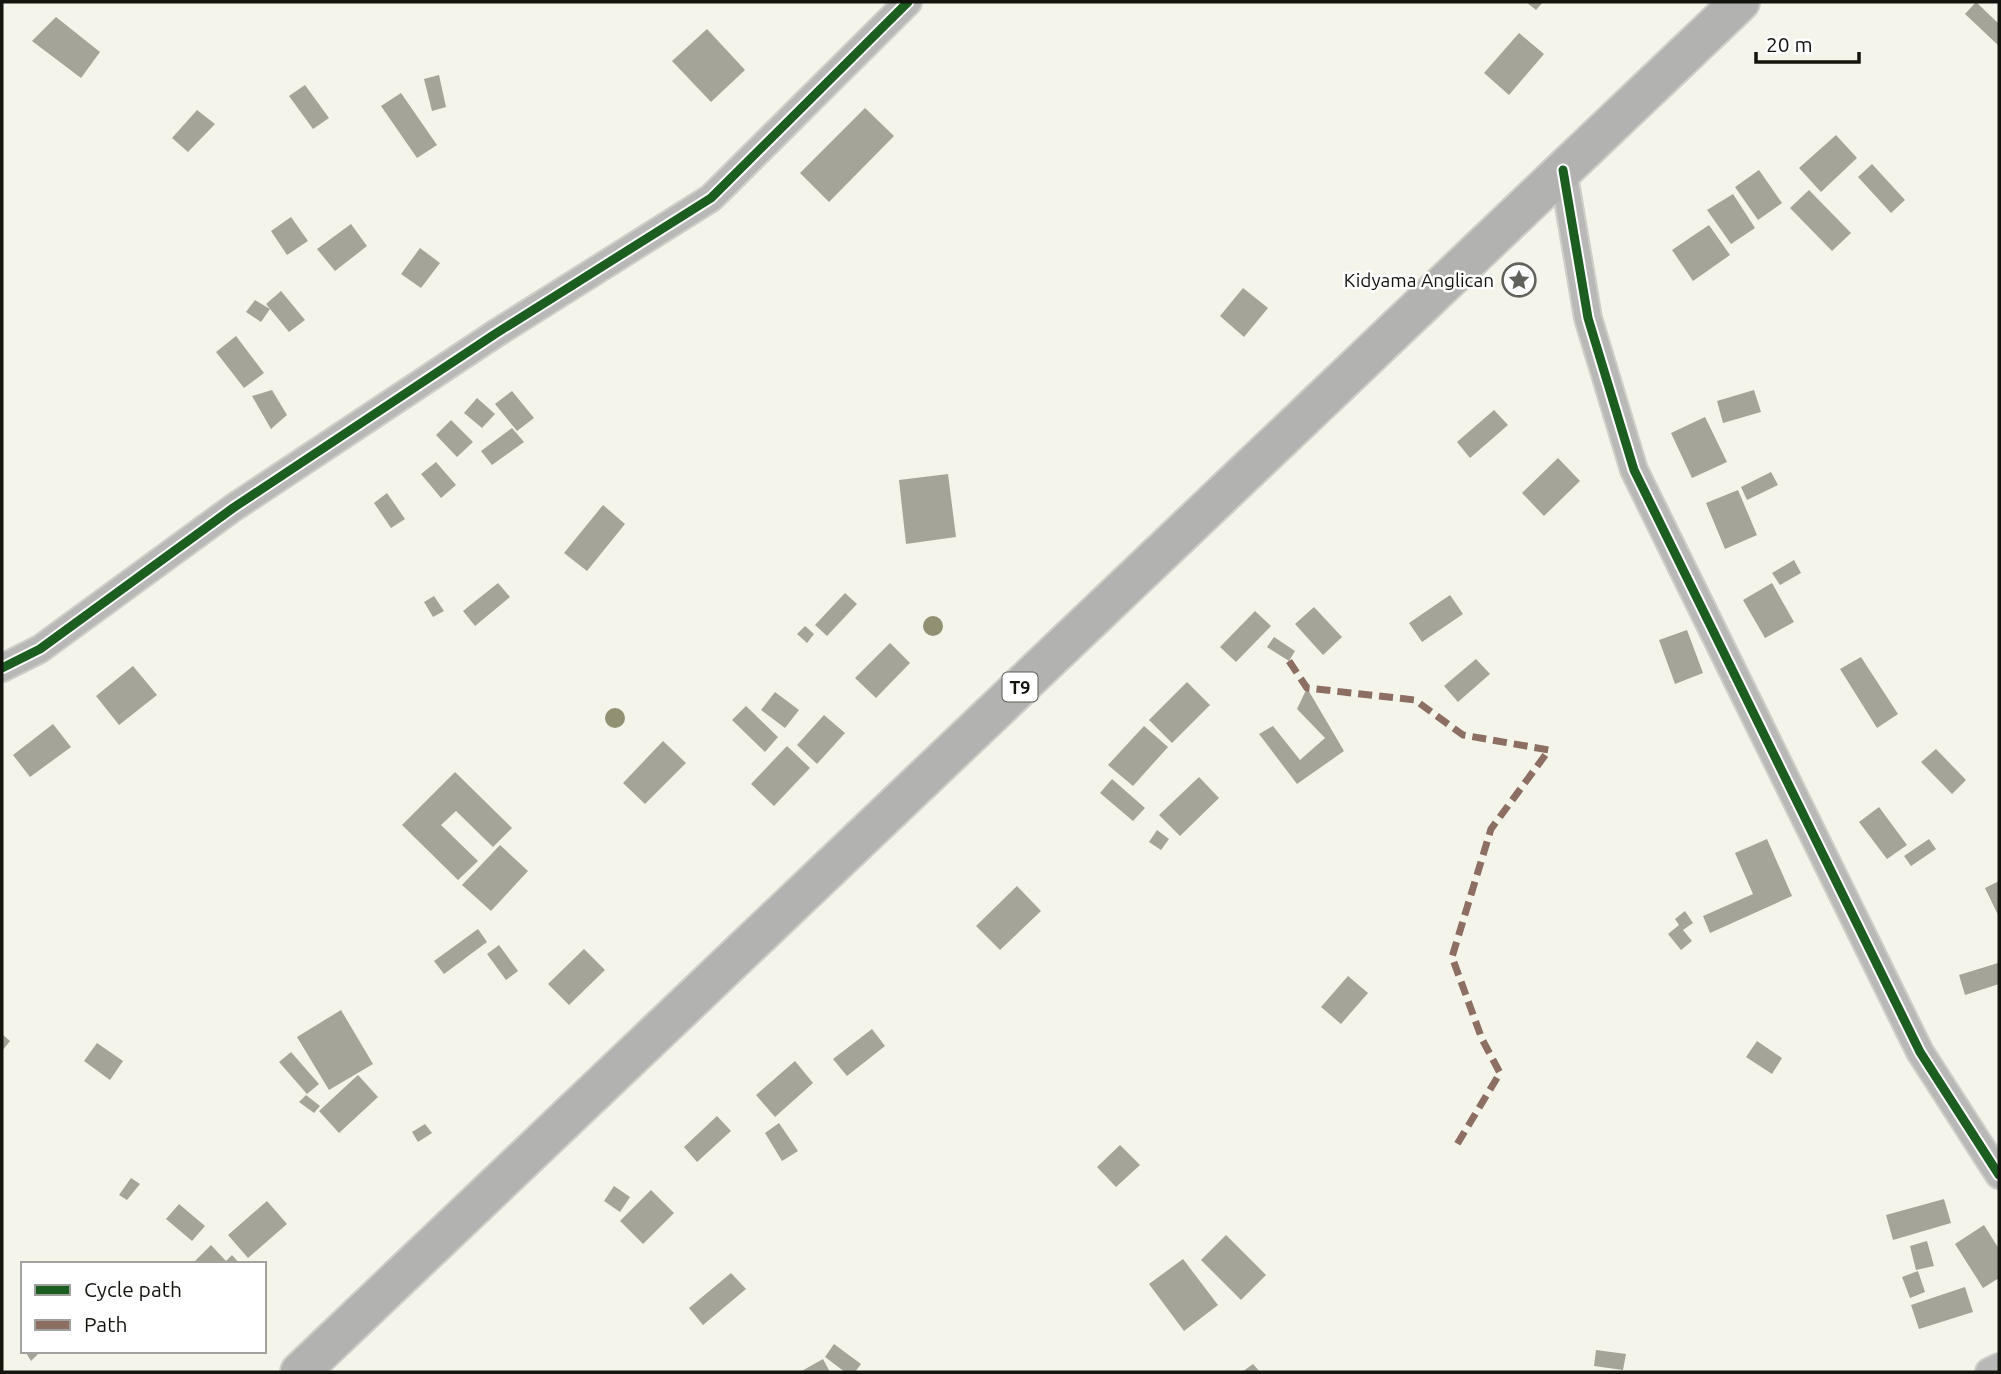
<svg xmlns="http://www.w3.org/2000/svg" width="2001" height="1374" viewBox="0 0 2001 1374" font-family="Ubuntu,sans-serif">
<rect width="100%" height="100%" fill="#f4f4ea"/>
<!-- building -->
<path fill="#a4a499" d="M 1526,2 L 1543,2 L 1536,10 Z
M 1976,2 L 1999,24 L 1999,46 L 1965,14 Z
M 56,17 L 100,52 L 81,78 L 32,41 Z
M 707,29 L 745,70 L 711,102 L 672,61 Z
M 1519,33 L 1544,54 L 1509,95 L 1484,73 Z
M 439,75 L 446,107 L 432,111 L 424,79 Z
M 305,85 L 329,118 L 313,129 L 289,96 Z
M 401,93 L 437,145 L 417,158 L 381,106 Z
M 865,108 L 894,136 L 829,202 L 800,173 Z
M 197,110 L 215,124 L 188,152 L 172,138 Z
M 1836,135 L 1857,158 L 1821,192 L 1799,168 Z
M 1872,164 L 1905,200 L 1891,213 L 1858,177 Z
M 1759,170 L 1782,203 L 1758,220 L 1735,187 Z
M 1809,190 L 1851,233 L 1832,251 L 1790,208 Z
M 1733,194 L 1755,228 L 1731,244 L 1707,210 Z
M 291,217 L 308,241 L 287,255 L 271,231 Z
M 351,224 L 367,246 L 335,271 L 317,249 Z
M 1709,225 L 1730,255 L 1693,281 L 1672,250 Z
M 420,248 L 440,263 L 421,288 L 401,274 Z
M 1243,288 L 1268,308 L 1244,337 L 1220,316 Z
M 281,291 L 305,320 L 289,332 L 266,304 Z
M 255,300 L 270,309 L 261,322 L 246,312 Z
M 236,336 L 264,373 L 244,388 L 216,352 Z
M 272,390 L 287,415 L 271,429 L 252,396 Z
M 1754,390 L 1761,412 L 1723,423 L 1717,401 Z
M 512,391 L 534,418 L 517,431 L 495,404 Z
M 477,398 L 495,414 L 482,428 L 464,413 Z
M 1494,410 L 1508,425 L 1470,458 L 1457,442 Z
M 1705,417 L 1727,462 L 1692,478 L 1671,433 Z
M 451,420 L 473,442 L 457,457 L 436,435 Z
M 512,428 L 524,442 L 492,465 L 481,451 Z
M 1558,458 L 1580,481 L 1544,516 L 1522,493 Z
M 436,462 L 456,485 L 441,498 L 421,474 Z
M 1771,472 L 1778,485 L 1747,500 L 1741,487 Z
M 948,474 L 956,537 L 906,544 L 899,480 Z
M 1738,490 L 1757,535 L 1725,549 L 1706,503 Z
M 387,493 L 405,519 L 391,528 L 374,503 Z
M 603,505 L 625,524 L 587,571 L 564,553 Z
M 1794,560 L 1801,573 L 1780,585 L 1772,573 Z
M 498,583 L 510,597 L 475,626 L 463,611 Z
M 1772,583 L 1794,622 L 1765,638 L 1743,600 Z
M 845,593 L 857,604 L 827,636 L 815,625 Z
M 1450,595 L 1463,614 L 1422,642 L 1409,623 Z
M 434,596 L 444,611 L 433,617 L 424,602 Z
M 1314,607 L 1342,637 L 1323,655 L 1295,624 Z
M 1255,611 L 1271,626 L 1236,662 L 1220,647 Z
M 805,626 L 814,634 L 807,643 L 797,634 Z
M 1687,630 L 1703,673 L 1675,684 L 1659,640 Z
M 1274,637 L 1295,651 L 1289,661 L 1267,647 Z
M 890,643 L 910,663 L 876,698 L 855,678 Z
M 1861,657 L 1898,714 L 1877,728 L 1840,669 Z
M 1476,659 L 1490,674 L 1458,702 L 1444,686 Z
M 133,666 L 157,695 L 119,725 L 96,696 Z
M 1187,682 L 1210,705 L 1172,743 L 1149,720 Z
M 1307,688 L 1344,751 L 1297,784 L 1259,734 L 1273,726 L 1300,760 L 1325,738 L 1297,709 Z
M 775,692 L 799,710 L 785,728 L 761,710 Z
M 746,706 L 778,737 L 765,752 L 732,720 Z
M 824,715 L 845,733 L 817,764 L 797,745 Z
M 53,724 L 71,747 L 30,777 L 13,755 Z
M 1144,726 L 1168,747 L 1133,786 L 1108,765 Z
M 663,741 L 686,763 L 645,804 L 623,783 Z
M 787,746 L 810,768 L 774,806 L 751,784 Z
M 1936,749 L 1966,780 L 1952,794 L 1921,762 Z
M 455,772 L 512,828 L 493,847 L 456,811 L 441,825 L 478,861 L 458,880 L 402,825 Z
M 1199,777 L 1219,798 L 1180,836 L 1159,815 Z
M 1112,779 L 1145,808 L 1133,821 L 1100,793 Z
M 1879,807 L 1907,845 L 1887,859 L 1859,822 Z
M 1157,830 L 1169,839 L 1161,850 L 1149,842 Z
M 1767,839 L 1792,896 L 1710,933 L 1703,916 L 1753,894 L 1735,853 Z
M 1929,839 L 1936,849 L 1911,866 L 1904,856 Z
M 500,845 L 528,871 L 491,911 L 462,885 Z
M 1999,881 L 1999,917 L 1985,888 Z
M 1017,886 L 1041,911 L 1000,950 L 976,926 Z
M 1685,911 L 1693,923 L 1683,930 L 1692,941 L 1681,950 L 1668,934 L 1679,925 L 1675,919 Z
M 478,929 L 487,942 L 444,974 L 434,961 Z
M 499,945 L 518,971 L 506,980 L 487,954 Z
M 584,949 L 605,970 L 569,1005 L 548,984 Z
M 1998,963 L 1999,984 L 1965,995 L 1959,975 Z
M 1348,976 L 1368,993 L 1341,1024 L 1321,1007 Z
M 341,1010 L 373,1064 L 329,1090 L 297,1037 Z
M 872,1029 L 885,1046 L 847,1076 L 833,1059 Z
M 2,1034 L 10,1041 L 2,1051 Z
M 1757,1041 L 1782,1058 L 1772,1074 L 1746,1057 Z
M 97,1043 L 123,1061 L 110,1080 L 84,1061 Z
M 291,1052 L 319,1084 L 307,1094 L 279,1062 Z
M 795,1061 L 813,1083 L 775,1117 L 756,1095 Z
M 358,1075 L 378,1097 L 339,1133 L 319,1111 Z
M 306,1095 L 320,1106 L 314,1113 L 299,1102 Z
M 717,1116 L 731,1131 L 697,1162 L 684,1147 Z
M 779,1123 L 798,1151 L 782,1161 L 765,1133 Z
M 425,1124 L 432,1133 L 418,1142 L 412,1132 Z
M 1120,1145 L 1140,1165 L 1116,1187 L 1097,1167 Z
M 131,1178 L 140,1184 L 127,1200 L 119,1195 Z
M 614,1186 L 630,1197 L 620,1212 L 604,1201 Z
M 651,1190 L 674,1213 L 643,1244 L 620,1221 Z
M 1944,1199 L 1951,1223 L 1893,1240 L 1886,1215 Z
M 267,1201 L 287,1224 L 248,1258 L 228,1235 Z
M 179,1204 L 205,1226 L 192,1241 L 166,1219 Z
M 1984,1225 L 1999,1249 L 1999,1278 L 1983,1288 L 1955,1244 Z
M 1226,1235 L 1266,1275 L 1241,1300 L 1201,1260 Z
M 1927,1241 L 1934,1266 L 1916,1270 L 1910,1246 Z
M 211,1245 L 226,1261 L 232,1255 L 240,1264 L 192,1264 Z
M 1183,1259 L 1218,1305 L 1184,1331 L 1149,1284 Z
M 1918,1271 L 1925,1292 L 1910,1298 L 1902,1277 Z
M 731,1273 L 746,1289 L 703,1325 L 689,1308 Z
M 1965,1287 L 1973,1312 L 1919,1329 L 1911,1305 Z
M 834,1344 L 861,1364 L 855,1372 L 845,1372 L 825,1357 Z
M 1596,1350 L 1626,1354 L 1623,1370 L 1594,1366 Z
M 25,1351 L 41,1351 L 31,1361 Z
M 823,1359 L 830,1372 L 800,1372 Z
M 1253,1364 L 1260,1372 L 1242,1372 Z"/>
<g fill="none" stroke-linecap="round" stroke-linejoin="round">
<defs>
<path id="minor" d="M 1563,170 L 1588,318 L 1634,470 L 1920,1052 L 1999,1175
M 2,668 L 40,649 L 233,508 L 495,334 L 711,198 L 908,2
M 1989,1372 L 1999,1367"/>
<path id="trunk" d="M 300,1372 L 1740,2"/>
</defs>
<!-- minor casing -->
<use href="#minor" stroke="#cfcfc8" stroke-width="30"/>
<!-- trunk casing -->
<use href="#trunk" stroke="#cfcfc8" stroke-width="42"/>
<!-- minor -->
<use href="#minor" stroke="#b8b8b7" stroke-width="26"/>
<!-- trunk -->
<use href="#trunk" stroke="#b2b2b0" stroke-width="38"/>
<!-- quiet -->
<path stroke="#8d6e63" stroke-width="7" stroke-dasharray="14 7" stroke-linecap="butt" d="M 1289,661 L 1307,688 L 1415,700 L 1463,735 L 1549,750 L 1491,829 L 1452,957 L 1482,1039 L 1500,1073 L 1456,1146"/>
<defs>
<path id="cycleway" d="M 1563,170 L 1588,318 L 1634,470 L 1920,1052 L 1999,1175
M 2,668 L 40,649 L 233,508 L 495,334 L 711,198 L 908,2"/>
</defs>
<!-- cycleway casing -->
<use href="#cycleway" stroke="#fff" stroke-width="13"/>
<!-- cycleway -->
<use href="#cycleway" stroke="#1b5e20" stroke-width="9"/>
</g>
<!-- trees -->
<g fill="#919072">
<circle cx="933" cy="626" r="10"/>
<circle cx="615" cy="718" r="10"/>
</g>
<!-- icons -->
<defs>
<symbol id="sight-ring" viewBox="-11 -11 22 22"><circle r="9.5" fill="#fff" stroke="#62625c" stroke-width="1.5"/><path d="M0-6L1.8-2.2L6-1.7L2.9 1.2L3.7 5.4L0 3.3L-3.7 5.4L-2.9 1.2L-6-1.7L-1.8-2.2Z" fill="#62625c"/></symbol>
</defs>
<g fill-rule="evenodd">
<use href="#sight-ring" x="1500" y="261" width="38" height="38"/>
</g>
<g text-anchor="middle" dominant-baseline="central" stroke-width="5" stroke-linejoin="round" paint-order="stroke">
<!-- shield labels -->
<rect fill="#fff" stroke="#5a5a57" stroke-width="2" x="1002.5" y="672.5" width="35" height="29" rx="5"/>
<g font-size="18" font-weight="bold" fill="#14140f">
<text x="1020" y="687">T9</text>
</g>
<!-- poi labels -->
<g font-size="19" fill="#14140f" stroke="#fff" text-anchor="end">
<text x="1494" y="280">Kidyama Anglican</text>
</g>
</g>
<!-- border -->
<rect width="2001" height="1374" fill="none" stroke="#14140f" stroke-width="7"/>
<!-- legend -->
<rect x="21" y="1262" width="245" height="91" fill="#ffffff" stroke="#a1a19f" stroke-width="2"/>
<rect x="35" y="1285" width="35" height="10" fill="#1b5e20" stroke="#a1a19f" stroke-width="2"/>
<text x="84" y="1297" font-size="21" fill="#14140f">Cycle path</text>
<rect x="35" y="1320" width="35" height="10" fill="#8d6e63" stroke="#a1a19f" stroke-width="2"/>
<text x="84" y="1332" font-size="21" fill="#14140f">Path</text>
<!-- scale -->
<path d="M1756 52v10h103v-10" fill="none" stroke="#14140f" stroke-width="3.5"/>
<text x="1766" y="52" font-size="21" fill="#14140f" stroke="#ffffff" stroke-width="5" paint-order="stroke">20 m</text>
</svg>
